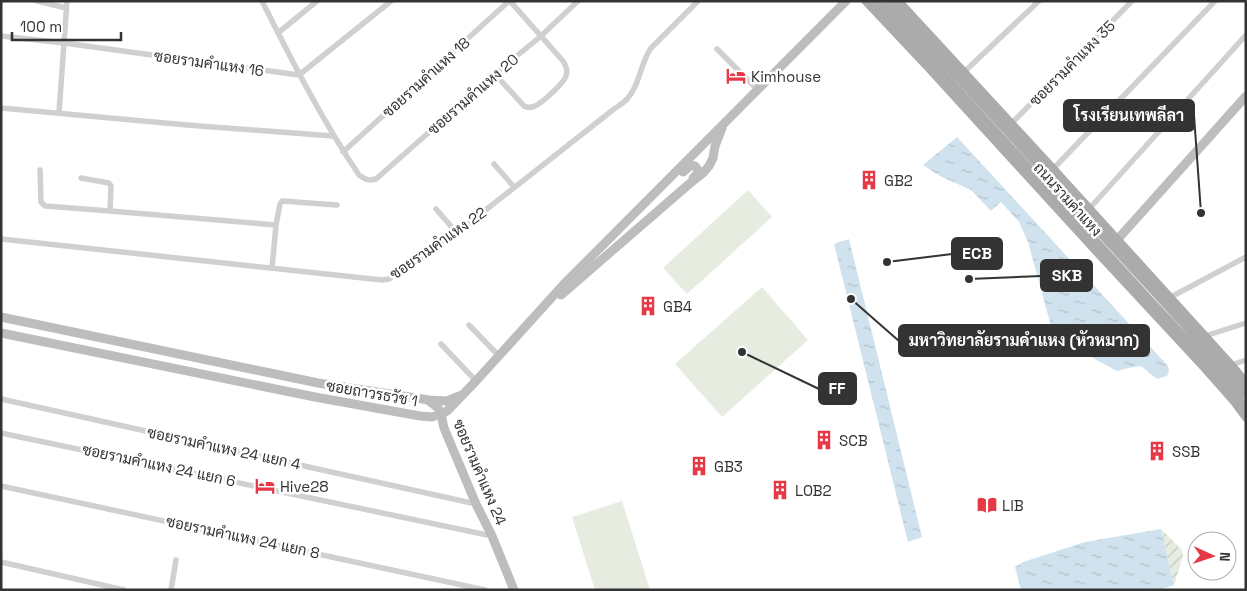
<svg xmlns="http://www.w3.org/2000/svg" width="1247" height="591" viewBox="0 0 1247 591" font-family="'Space Grotesk',Sarabun,sans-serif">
<defs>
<pattern id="garden-furrows" width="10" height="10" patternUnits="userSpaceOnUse" patternTransform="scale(1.25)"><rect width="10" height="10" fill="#e6ecdf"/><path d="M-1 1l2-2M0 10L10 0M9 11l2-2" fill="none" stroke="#c6cbc0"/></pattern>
<pattern id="water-ripples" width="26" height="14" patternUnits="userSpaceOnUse" patternTransform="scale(1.25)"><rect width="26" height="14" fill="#cfe2ee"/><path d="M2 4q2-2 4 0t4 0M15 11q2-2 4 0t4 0" fill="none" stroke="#b2c2cd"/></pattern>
</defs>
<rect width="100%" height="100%" fill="#fff"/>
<!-- green -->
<path fill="#e6ecdf" d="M 748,190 L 772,217 L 687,294 L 663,268 Z
M 762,287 L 808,340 L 722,417 L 675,364 Z
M 622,501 L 650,590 L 595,590 L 572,517 Z"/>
<!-- garden -->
<path fill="url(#garden-furrows)" d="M 1161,529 L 1182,550 L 1183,556 L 1174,585 Z"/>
<!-- water -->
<path fill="url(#water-ripples)" d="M 957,137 L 1168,366 L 1169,371 L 1167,376 L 1157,379 L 1141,366 L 1128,368 L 1117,371 L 1054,337 L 1028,242 L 1019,222 L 1001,202 L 991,211 L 971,190 L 940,176 L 923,165 Z
M 849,239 L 922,537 L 908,542 L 834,244 Z
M 1161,529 L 1174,585 L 1158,590 L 1021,590 L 1015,567 L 1023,562 L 1085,542 Z"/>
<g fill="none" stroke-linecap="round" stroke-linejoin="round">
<!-- minor -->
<path stroke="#d0d0d0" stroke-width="5.5" d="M 37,1 L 66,8
M 262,1 C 292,61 322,120 359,175 C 366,180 369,181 376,179 L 495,74 L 541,36 L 578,1
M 278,33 L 317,1
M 1,36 L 64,43 L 299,75 L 391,1
M 717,49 L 758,90
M 963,73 L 1039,1
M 495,74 L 524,106 C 528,108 531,108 535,106 C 542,103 564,83 566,76 C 568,70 566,66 563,61 L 510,1
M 1,108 L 187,125 L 333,136
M 59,113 L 67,1
M 1011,124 L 1132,1
M 343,152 L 509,1
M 494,164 L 514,187
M 1053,169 L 1215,1
M 40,170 L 41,202 L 45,206 L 110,211 L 276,225
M 81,178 L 109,183 L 111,186 L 110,211
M 436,209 L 456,232
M 1089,209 L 1246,35
M 1,239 L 382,280 L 389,279 L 473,220 L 614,109 C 618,106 624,103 627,99 C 640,85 640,64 651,48 L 698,1
M 272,268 L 276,225 L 280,204 L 282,201 L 337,205
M 1169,298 L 1246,257
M 469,325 L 499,356
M 1205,336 L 1246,323
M 441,344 L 476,381
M 1231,365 L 1246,360
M 1,399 L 476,504
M 1,433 L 492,536
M 1,486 L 485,590
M 1,562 L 124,590
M 171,590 L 176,560"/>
<!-- secondary -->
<path stroke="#bdbdbd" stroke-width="9" d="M 683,172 L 691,165 L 695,166 L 698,170 L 698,173 L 693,178
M 1117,240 L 1246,96
M 561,295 L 688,185 L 703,173 L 709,166 L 713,158 L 715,146 L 722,128
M 1,317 L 318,383 L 429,400 L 447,401 L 459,396
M 1,333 L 315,397 L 420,416 L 432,417 L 441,414 L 447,411 L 476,381 L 564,284 L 846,1
M 429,401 L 438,408 L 441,414 L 444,428 L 476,504 L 492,536 L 514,590"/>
<!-- primary -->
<path stroke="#ababab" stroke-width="9" d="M 866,1 L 930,69 L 1101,256 L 1205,368 L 1235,402 L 1246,417
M 898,1 L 1053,169 L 1231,365 L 1246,383"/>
<!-- primary-bridge -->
<path stroke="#ababab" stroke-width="9" d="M 876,1 L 1152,303 L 1217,372 L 1246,408
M 888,1 L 1222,365 L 1246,394"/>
</g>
<!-- icons -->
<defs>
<symbol id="hotel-bare" viewBox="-9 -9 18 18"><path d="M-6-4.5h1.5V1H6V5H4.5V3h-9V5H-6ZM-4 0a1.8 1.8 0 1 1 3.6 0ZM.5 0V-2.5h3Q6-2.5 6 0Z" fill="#e63946" stroke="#fff" stroke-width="2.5" paint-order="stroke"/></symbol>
<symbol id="building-bare" viewBox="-9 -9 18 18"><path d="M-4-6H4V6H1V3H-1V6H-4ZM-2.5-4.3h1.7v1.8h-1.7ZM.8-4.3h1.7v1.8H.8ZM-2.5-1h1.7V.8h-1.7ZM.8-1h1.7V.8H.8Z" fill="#e63946" stroke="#fff" stroke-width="2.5" paint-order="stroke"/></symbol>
<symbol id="library-bare" viewBox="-9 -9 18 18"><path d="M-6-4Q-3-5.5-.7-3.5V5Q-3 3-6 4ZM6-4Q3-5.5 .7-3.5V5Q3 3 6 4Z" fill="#e63946" stroke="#fff" stroke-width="2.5" paint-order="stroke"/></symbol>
</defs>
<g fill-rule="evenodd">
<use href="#hotel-bare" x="722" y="62" width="28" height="28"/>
<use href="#building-bare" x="855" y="166" width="28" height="28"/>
<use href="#building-bare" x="634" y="292" width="28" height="28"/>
<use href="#building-bare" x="810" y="426" width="28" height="28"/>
<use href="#building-bare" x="1143" y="437" width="28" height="28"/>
<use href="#building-bare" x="685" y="452" width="28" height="28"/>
<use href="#hotel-bare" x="251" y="472" width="28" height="28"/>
<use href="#building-bare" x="766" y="476" width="28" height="28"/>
<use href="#library-bare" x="973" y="491" width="28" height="28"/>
</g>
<g text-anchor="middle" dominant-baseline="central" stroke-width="5" stroke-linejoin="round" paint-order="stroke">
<!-- street labels -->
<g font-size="15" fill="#333" stroke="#fff">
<text transform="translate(209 63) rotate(8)">ซอยรามคำแหง 16</text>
<text transform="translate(1072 63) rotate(-45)">ซอยรามคำแหง 35</text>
<text transform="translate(426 77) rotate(-42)">ซอยรามคำแหง 18</text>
<text transform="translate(473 94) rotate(-41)">ซอยรามคำแหง 20</text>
<text transform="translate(1068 199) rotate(48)">ถนนรามคำแหง</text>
<text transform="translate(438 243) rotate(-35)">ซอยรามคำแหง 22</text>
<text transform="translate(372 393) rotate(10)">ซอยถาวรธวัช 1</text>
<text transform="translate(224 448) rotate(12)">ซอยรามคำแหง 24 แยก 4</text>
<text transform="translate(159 465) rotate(12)">ซอยรามคำแหง 24 แยก 6</text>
<text transform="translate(480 472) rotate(67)">ซอยรามคำแหง 24</text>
<text transform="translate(243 537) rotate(12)">ซอยรามคำแหง 24 แยก 8</text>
</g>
<!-- poi labels -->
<g font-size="15" fill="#333" stroke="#fff" text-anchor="start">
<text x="751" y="76">Kimhouse</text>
<text x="884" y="180">GB2</text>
<text x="663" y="306">GB4</text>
<text x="839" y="440">SCB</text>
<text x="1172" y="451">SSB</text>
<text x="714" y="466">GB3</text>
<text x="280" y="486">Hive28</text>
<text x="795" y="490">LOB2</text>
<text x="1002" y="505">LIB</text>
</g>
</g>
<!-- callouts -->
<path fill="none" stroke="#333" stroke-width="2" d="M1201 213L1194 115M887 262L952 254M969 279L1041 276M851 299L899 341M742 352L819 389"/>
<g fill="#333" stroke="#fff" stroke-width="2">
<circle cx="1201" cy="213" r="5"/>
<circle cx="887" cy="262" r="5"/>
<circle cx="969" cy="279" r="5"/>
<circle cx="851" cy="299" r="5"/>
<circle cx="742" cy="352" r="5"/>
</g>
<g fill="#333" stroke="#333" stroke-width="2">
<rect x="1064" y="100" width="130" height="31" rx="5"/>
<rect x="952" y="238" width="50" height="31" rx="5"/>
<rect x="1041" y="260" width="51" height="31" rx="5"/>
<rect x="899" y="325" width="250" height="31" rx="5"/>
<rect x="819" y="373" width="37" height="31" rx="5"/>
</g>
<g font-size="16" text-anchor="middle" font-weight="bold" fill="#fff">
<text x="1129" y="121">โรงเรียนเทพลีลา</text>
<text x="977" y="259">ECB</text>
<text x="1067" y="281">SKB</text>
<text x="1024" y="346">มหาวิทยาลัยรามคำแหง (หัวหมาก)</text>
<text x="837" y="394">FF</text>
</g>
<!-- border -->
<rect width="1247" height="591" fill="none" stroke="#333333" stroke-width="5"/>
<!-- north arrow -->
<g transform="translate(1212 556) rotate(93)"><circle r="24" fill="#ffffff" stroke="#adadad"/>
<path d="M0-4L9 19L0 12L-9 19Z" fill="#e63946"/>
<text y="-8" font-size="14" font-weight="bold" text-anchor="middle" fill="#333333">N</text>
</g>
<!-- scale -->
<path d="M12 32v8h109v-8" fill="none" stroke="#333333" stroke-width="2.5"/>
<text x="20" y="32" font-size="15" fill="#333333" stroke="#ffffff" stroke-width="4" paint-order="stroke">100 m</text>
</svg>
